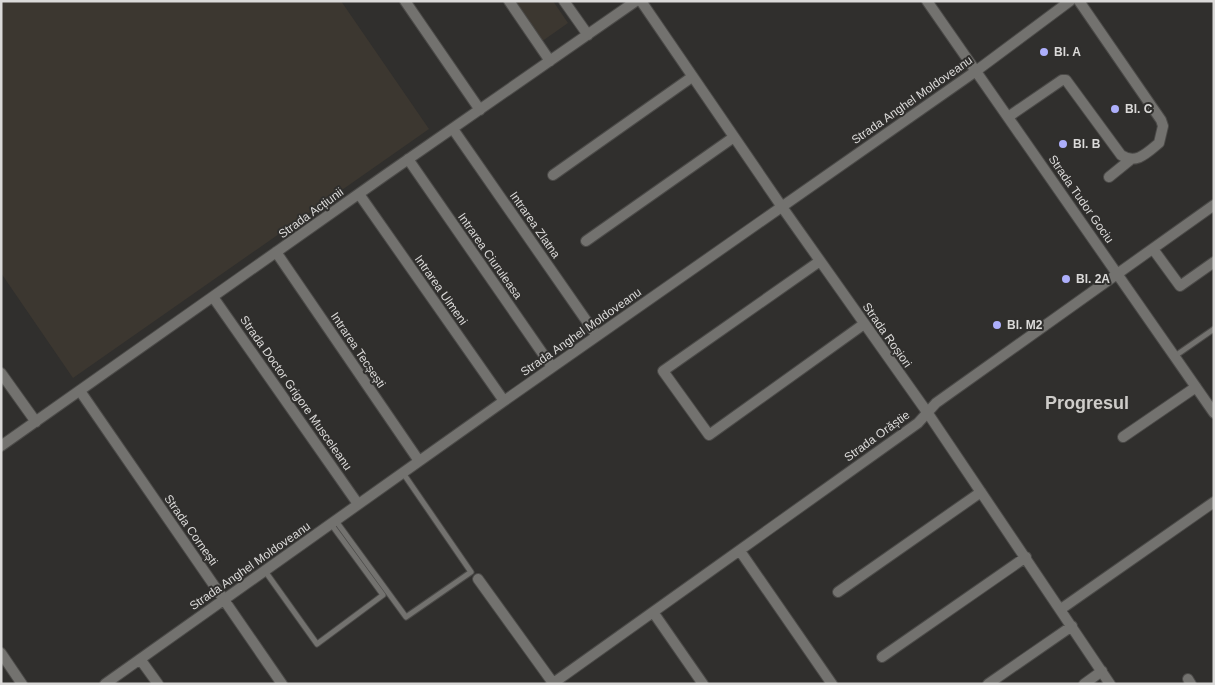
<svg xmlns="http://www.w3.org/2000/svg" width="1215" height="685" viewBox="0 0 1215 685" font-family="Helvetica,sans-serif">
<rect width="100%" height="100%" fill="#302f2d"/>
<!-- built -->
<path fill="#3c3730" d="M 1,1 L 341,1 L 429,129 L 73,378 L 1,273 Z
M 513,1 L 553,1 L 568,23 L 541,42 Z"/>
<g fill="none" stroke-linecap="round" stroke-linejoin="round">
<defs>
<path id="lane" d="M 1175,356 L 1214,329
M 336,521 L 406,617 L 471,572 L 403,473
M 265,571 L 317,644 L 383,595 L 331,524"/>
<path id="street" d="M 405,1 L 480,110
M 509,1 L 550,61
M 564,1 L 588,35
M 641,1 L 782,207 L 927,412 L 1110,684
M 927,1 L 1214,413
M 1008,117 L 1062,80 L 1066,80 L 1121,155 C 1136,165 1147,153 1159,143 L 1163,126 L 1161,120 L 1079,1
M 453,129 L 597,336
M 408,159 L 552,367
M 553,175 L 692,77
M 1109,177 L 1130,160
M 359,194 L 504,401
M 586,241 L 734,137
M 1153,249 L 1180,286 L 1214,262
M 276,252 L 419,461
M 820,261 L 663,371 L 709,435 L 864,324
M 213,297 L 358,504
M 1,373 L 36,422
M 80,391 L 282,684
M 1123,437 L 1196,387
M 1,446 L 384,176 L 636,1
M 740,551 L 832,684
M 478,579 L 553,683
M 838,592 L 981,492
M 1061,609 L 1214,502
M 653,612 L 703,684
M 1,653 L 22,684
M 882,657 L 1026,557
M 140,659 L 158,684
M 1188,679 L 1191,684
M 105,684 L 504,401 L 976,71 L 1070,1
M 552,684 L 918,423 L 936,403 L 1214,205
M 988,684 L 1072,626
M 1084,684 L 1102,671"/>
</defs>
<!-- lane casing -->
<use href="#lane" stroke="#4b4a48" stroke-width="7"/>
<!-- street casing -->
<use href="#street" stroke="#4b4a48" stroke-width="12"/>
<!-- lane -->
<use href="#lane" stroke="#73726f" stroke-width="5"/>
<!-- street -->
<use href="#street" stroke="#73726f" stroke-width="10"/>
</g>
<!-- markers -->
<g fill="#adaffb" stroke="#302f2d" stroke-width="2">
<circle cx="1044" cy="52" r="5"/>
<circle cx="1115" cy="109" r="5"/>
<circle cx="1063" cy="144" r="5"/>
<circle cx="1066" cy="279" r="5"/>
<circle cx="997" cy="325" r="5"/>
</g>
<g text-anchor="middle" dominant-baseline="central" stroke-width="4" stroke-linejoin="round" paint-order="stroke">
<!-- poi labels -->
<g font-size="12" font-weight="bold" fill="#dbdad9" stroke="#302f2d" text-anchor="start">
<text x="1054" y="52">Bl. A</text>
<text x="1125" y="109">Bl. C</text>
<text x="1073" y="144">Bl. B</text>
<text x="1076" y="279">Bl. 2A</text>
<text x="1007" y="325">Bl. M2</text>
</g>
<!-- street labels -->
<g font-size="12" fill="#dbdad9" stroke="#302f2d">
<text transform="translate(912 100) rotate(-35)">Strada Anghel Moldoveanu</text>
<text transform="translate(1081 199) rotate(55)">Strada Tudor Gociu</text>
<text transform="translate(311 213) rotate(-36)">Strada Acțiunii</text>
<text transform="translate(535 225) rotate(55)">Intrarea Zlatna</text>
<text transform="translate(490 256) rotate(55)">Intrarea Ciuruleasa</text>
<text transform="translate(441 290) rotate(55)">Intrarea Ulmeni</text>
<text transform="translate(581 332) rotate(-35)">Strada Anghel Moldoveanu</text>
<text transform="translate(887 335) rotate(55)">Strada Roșiori</text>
<text transform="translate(358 350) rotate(56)">Intrarea Tecșești</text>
<text transform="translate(296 393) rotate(55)">Strada Doctor Grigore Musceleanu</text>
<text transform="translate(877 436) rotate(-36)">Strada Orăștie</text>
<text transform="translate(191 530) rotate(55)">Strada Cornești</text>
<text transform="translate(250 566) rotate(-35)">Strada Anghel Moldoveanu</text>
</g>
<!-- district labels -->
<g font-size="18" font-weight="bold" fill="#ceccc9" stroke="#302f2d">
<text x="1087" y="403">Progresul</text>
</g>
</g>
<!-- border -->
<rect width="1215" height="685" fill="none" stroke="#dbdad9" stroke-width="5"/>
</svg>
